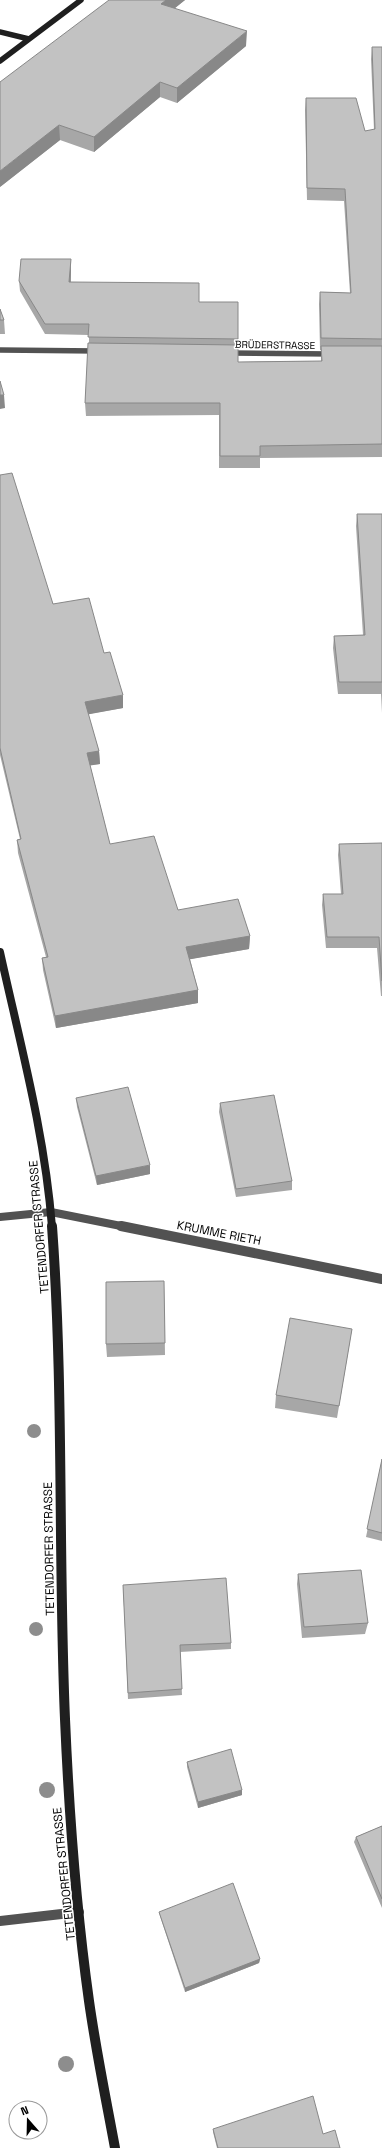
<svg xmlns="http://www.w3.org/2000/svg" width="382" height="2148" viewBox="0 0 382 2148" font-family="'Space Grotesk',sans-serif">
<rect width="100%" height="100%" fill="#fff"/>
<g fill="none" stroke-linecap="round" stroke-linejoin="round">
<!-- street-far2 -->
<path stroke="#525252" stroke-width="5.5" d="M 0,350 L 97,351
M 229,353 L 331,354"/>
<!-- street-far1 -->
<path stroke="#525252" stroke-width="8" d="M 0,1217 L 51,1212 L 126,1227"/>
<!-- street -->
<path stroke="#525252" stroke-width="10" d="M 121,1226 L 382,1279
M 0,1921 L 79,1912"/>
<!-- secondary-far2 -->
<path stroke="#1f1f1f" stroke-width="5.5" d="M 0,32 L 29,39
M 0,61 L 81,0"/>
<!-- secondary-far1 -->
<path stroke="#1f1f1f" stroke-width="8" d="M 0,952 C 20,1043 45,1134 52,1227"/>
<!-- secondary -->
<path stroke="#1f1f1f" stroke-width="10" d="M 52,1226 C 64,1390 58,1555 65,1719 C 69,1813 76,1908 89,2001 C 96,2051 106,2099 115,2148"/>
</g>
<!-- trees -->
<g fill="#8d8d8d">
<circle cx="34" cy="1431" r="7"/>
<circle cx="36" cy="1629" r="7"/>
<circle cx="47" cy="1790" r="8"/>
<circle cx="66" cy="2064" r="8"/>
</g>
<!-- wall -->
<path fill="#a7a7a7" d="M 109,0 L 185,0 L 174,9 L 246,46 L 177,103 L 160,97 L 94,152 L 60,140 L 0,187 Z
M 372,47 L 382,47 L 382,457 L 260,458 L 260,468 L 219,468 L 219,415 L 86,416 L 85,403 L 89,343 L 89,335 L 45,334 L 20,291 L 19,281 L 71,259 L 71,282 L 199,302 L 238,302 L 238,362 L 321,361 L 321,350 L 320,350 L 319,304 L 320,292 L 350,293 L 344,201 L 307,200 L 305,110 L 306,98 L 365,131 L 374,130 L 371,59 Z
M 0,309 L 4,320 L 5,334 L 0,334 Z
M 0,475 L 53,604 L 104,653 L 123,708 L 88,714 L 99,751 L 100,764 L 90,765 L 110,844 L 178,910 L 250,936 L 249,949 L 190,959 L 198,990 L 198,1003 L 56,1028 L 43,970 L 42,958 L 46,957 L 18,853 L 17,840 L 20,839 L 0,755 Z
M 357,514 L 382,514 L 382,713 L 381,694 L 338,694 L 333,648 L 334,636 L 363,635 L 356,526 Z
M 382,843 L 382,996 L 381,996 L 377,948 L 326,948 L 322,905 L 323,894 L 341,894 L 338,855 L 339,844 Z
M 76,1098 L 150,1174 L 97,1185 L 77,1107 Z
M 220,1103 L 292,1181 L 292,1190 L 236,1197 L 219,1112 Z
M 164,1281 L 165,1355 L 107,1357 L 106,1344 Z
M 352,1329 L 337,1418 L 275,1408 L 276,1395 Z
M 382,1459 L 382,1541 L 366,1537 Z
M 298,1574 L 368,1623 L 365,1634 L 302,1638 L 297,1584 Z
M 123,1585 L 231,1643 L 231,1649 L 180,1652 L 182,1695 L 128,1699 Z
M 187,1762 L 242,1790 L 242,1795 L 198,1808 L 187,1767 Z
M 382,1826 L 382,1908 L 354,1842 L 356,1837 Z
M 159,1912 L 260,1959 L 259,1963 L 185,1992 L 160,1916 Z
M 213,2129 L 340,2148 L 217,2148 L 213,2132 Z"/>
<!-- shaded-wall -->
<path fill="#888" d="M 166,0 L 185,0 L 161,19 L 161,4 Z
M 247,31 L 246,46 L 177,103 L 177,88 Z
M 160,82 L 160,97 L 94,152 L 94,137 Z
M 59,125 L 60,140 L 0,187 L 0,171 Z
M 71,259 L 71,269 L 70,292 L 69,282 Z
M 0,395 L 4,395 L 5,408 L 0,409 Z
M 123,695 L 123,708 L 85,715 L 85,702 Z
M 99,751 L 100,764 L 87,766 L 87,753 Z
M 250,936 L 249,949 L 186,960 L 186,947 Z
M 198,990 L 198,1003 L 56,1028 L 55,1016 Z
M 150,1165 L 150,1174 L 97,1185 L 96,1176 Z
M 242,1790 L 242,1795 L 198,1808 L 198,1802 Z
M 260,1959 L 259,1963 L 185,1992 L 185,1988 Z"/>
<!-- building -->
<path fill="#c2c2c2" stroke="#888" d="M 109,0 L 166,0 L 161,4 L 247,31 L 177,88 L 160,82 L 94,137 L 59,125 L 0,171 L 0,82 Z
M 372,47 L 382,47 L 382,339 L 321,338 L 320,292 L 351,293 L 345,189 L 307,188 L 306,98 L 356,98 L 365,131 L 375,129 Z
M 21,259 L 71,259 L 69,282 L 199,283 L 199,302 L 238,302 L 238,339 L 88,337 L 89,324 L 45,324 L 19,281 Z
M 0,309 L 4,320 L 0,320 Z
M 88,343 L 238,345 L 238,362 L 322,361 L 321,346 L 382,346 L 382,444 L 260,446 L 260,456 L 220,456 L 220,403 L 85,403 Z
M 0,381 L 4,395 L 0,395 Z
M 12,473 L 53,604 L 89,598 L 104,653 L 110,652 L 123,695 L 85,702 L 99,751 L 87,753 L 110,844 L 154,836 L 178,910 L 238,899 L 250,936 L 186,947 L 198,990 L 55,1016 L 42,958 L 48,957 L 17,840 L 21,839 L 0,748 L 0,475 Z
M 357,514 L 382,514 L 382,682 L 339,682 L 334,636 L 365,635 Z
M 382,843 L 382,981 L 379,937 L 327,937 L 323,894 L 343,894 L 339,844 Z
M 128,1087 L 150,1165 L 96,1176 L 76,1098 Z
M 274,1095 L 292,1181 L 236,1189 L 220,1103 Z
M 164,1281 L 165,1343 L 106,1344 L 106,1282 Z
M 290,1318 L 352,1329 L 339,1406 L 276,1395 Z
M 382,1459 L 382,1533 L 367,1529 Z
M 361,1570 L 368,1623 L 304,1627 L 298,1574 Z
M 226,1578 L 231,1643 L 180,1645 L 182,1689 L 128,1693 L 123,1585 Z
M 231,1749 L 242,1790 L 198,1802 L 187,1762 Z
M 382,1826 L 382,1899 L 356,1837 Z
M 233,1883 L 260,1959 L 185,1988 L 159,1912 Z
M 313,2096 L 323,2134 L 335,2130 L 340,2148 L 218,2148 L 213,2129 Z"/>
<g text-anchor="middle" dominant-baseline="central" stroke-width="3" stroke-linejoin="round" paint-order="stroke">
<!-- far-street labels -->
<g font-size="10" fill="#000" stroke="#fff">
<text transform="translate(275 345) rotate(1)">BRÜDERSTRASSE</text>
</g>
<!-- street labels -->
<g font-size="12" fill="#000" stroke="#fff">
<text transform="translate(39 1227) rotate(-95)">TETENDORFER STRASSE</text>
<text transform="translate(219 1233) rotate(11)">KRUMME RIETH</text>
<text transform="translate(49 1549) rotate(-91)">TETENDORFER STRASSE</text>
<text transform="translate(64 1874) rotate(-96)">TETENDORFER STRASSE</text>
</g>
</g>
<!-- north arrow -->
<g transform="translate(28 2120) rotate(340)"><circle r="19" fill="#ffffff" stroke="#999999"/>
<path d="M0-3L7 15L0 10L-7 15Z" fill="#000000"/>
<text y="-6" font-size="11" font-weight="bold" text-anchor="middle" fill="#000000">N</text>
</g>
</svg>
